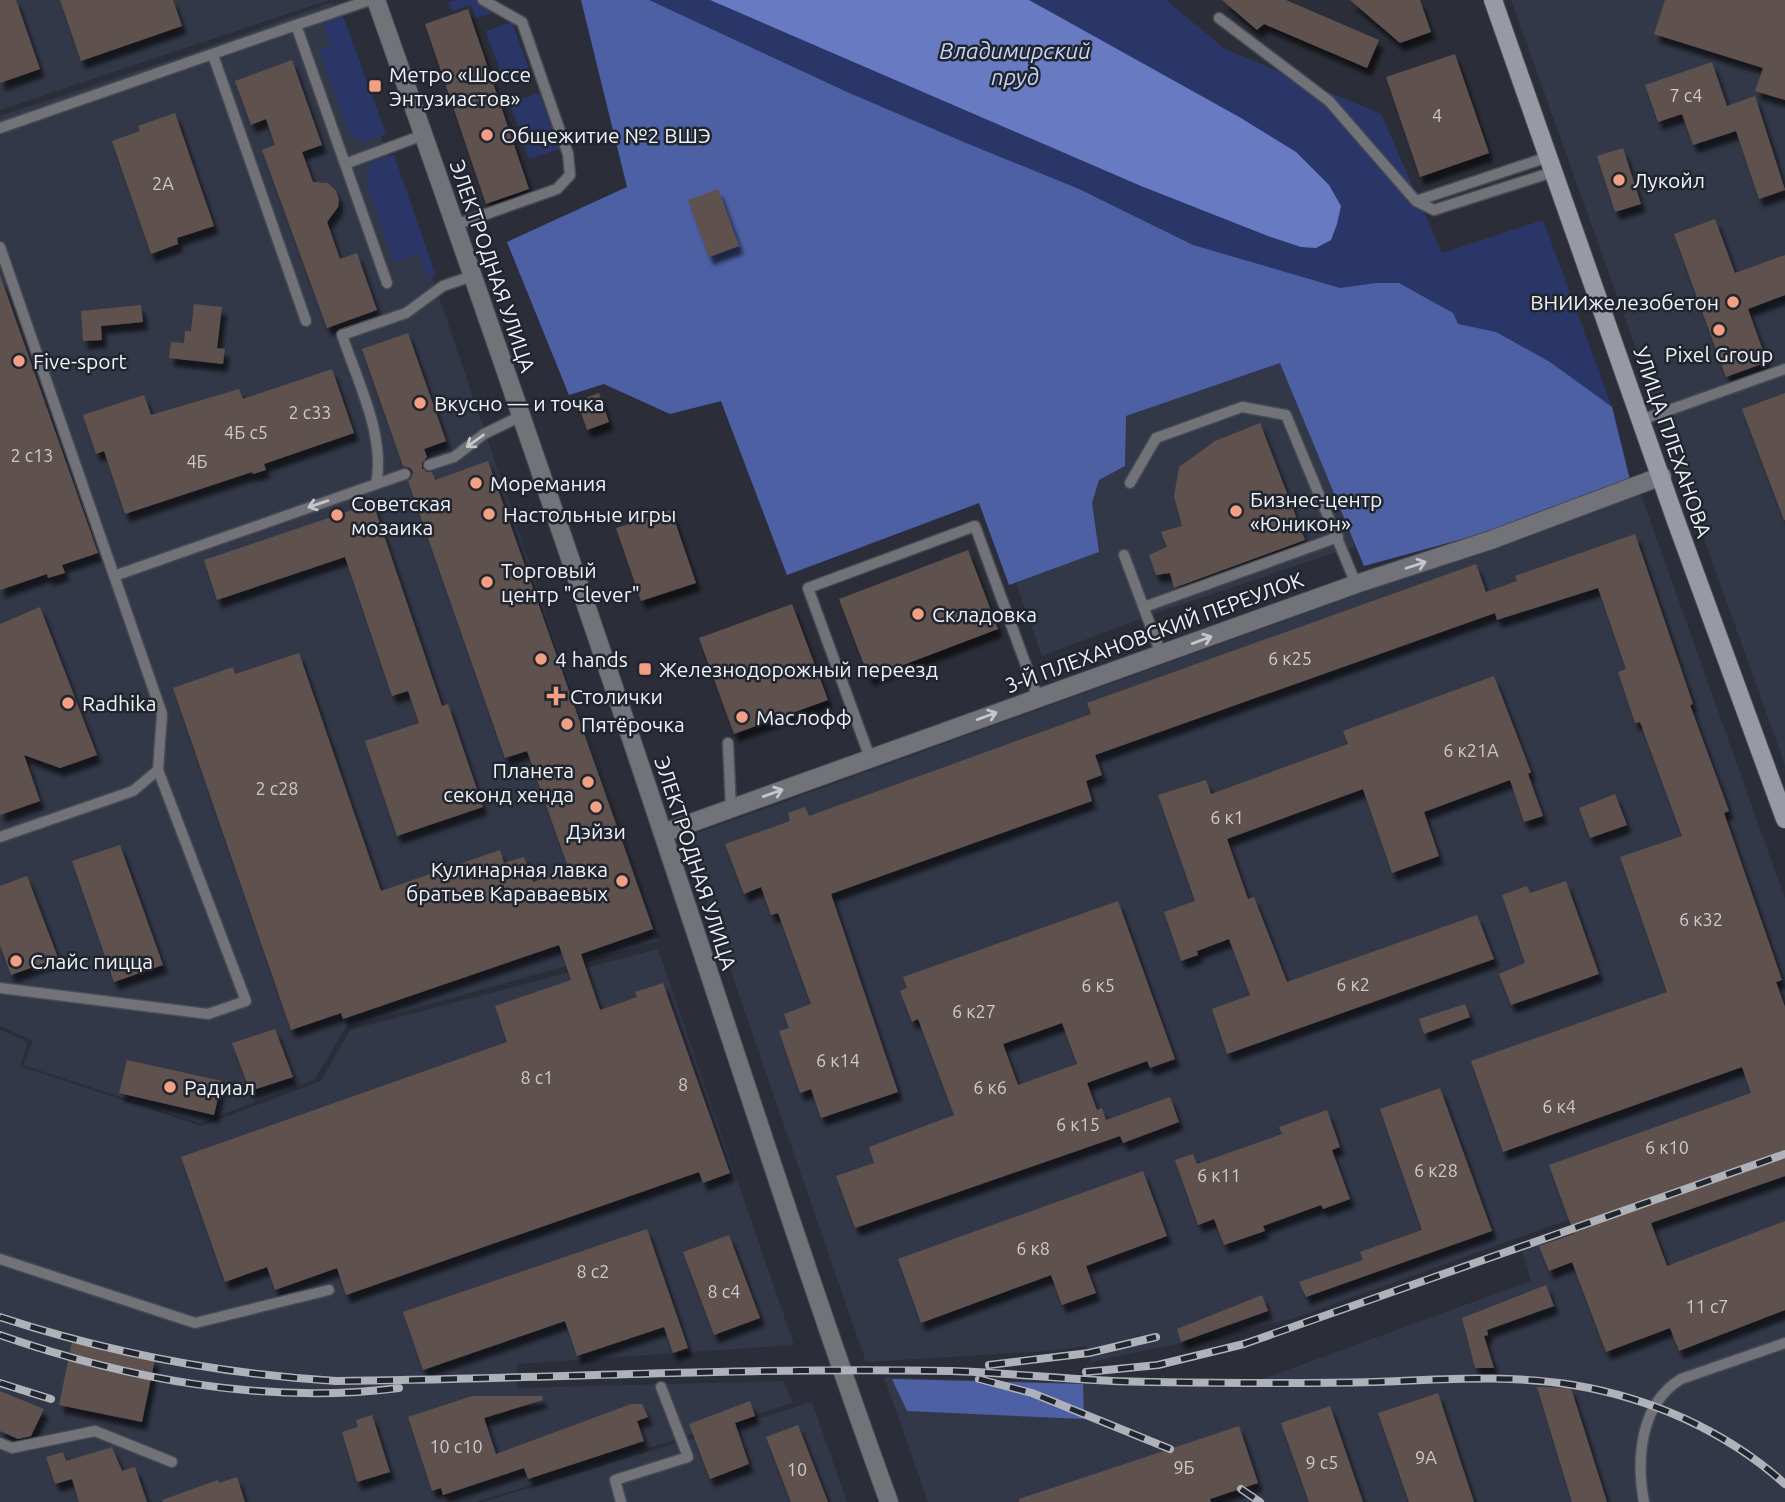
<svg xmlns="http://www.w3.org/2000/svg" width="1785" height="1502" viewBox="0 0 1785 1502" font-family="Ubuntu,sans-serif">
<defs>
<filter id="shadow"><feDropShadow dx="4.5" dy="8" stdDeviation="2" flood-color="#0009"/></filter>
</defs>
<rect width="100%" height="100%" fill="#2b2e38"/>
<!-- built -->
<path fill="#333848" d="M 0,0 L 329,0 L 0,110 Z
M 1511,0 L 1785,0 L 1785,765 L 1708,550 Z
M 332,2 L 438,294 L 658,941 L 346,1027 L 315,1079 L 200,1123 L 23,1065 L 33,1041 L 0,1026 L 0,116 L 185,55 Z
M 1281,363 L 1355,546 L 1147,616 L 1042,656 L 1016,583 L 1099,552 L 1092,503 L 1099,480 L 1125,466 L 1126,416 Z
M 1640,492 L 1785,899 L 1785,1142 L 1292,1319 L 1091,1362 L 1086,1346 L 1051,1351 L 866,1362 L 689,850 L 692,835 Z
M 658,949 L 794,1345 L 517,1364 L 517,1388 L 784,1381 L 792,1403 L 476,1502 L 0,1502 L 0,1030 L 28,1042 L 20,1066 L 201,1126 L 321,1081 L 350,1030 Z
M 1785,1156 L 1785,1502 L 928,1502 L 884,1377 L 1238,1388 L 1531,1281 L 1522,1250 Z
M 812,1402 L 847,1502 L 483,1502 Z"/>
<!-- green -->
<path fill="#2a3668" d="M 456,0 L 474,0 L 496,12 L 476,18 L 471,5 L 452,11 L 449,2 Z
M 581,0 L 1166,0 L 1225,49 L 1381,114 L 1442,253 L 1543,220 L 1612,407 L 1630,480 L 1364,566 L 1280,363 L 1126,416 L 1125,466 L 1099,480 L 1092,503 L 1099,552 L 1009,585 L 979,503 L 787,575 L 721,401 L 670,414 L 604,384 L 569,395 L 507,242 L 627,187 Z
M 343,16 L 386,134 L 362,142 L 348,131 L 319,50 L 331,46 L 323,23 Z
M 512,22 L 531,75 L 505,84 L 486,31 Z
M 539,93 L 559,149 L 529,159 L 510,103 Z
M 394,155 L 436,276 L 428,278 L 419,253 L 394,262 L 367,184 L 370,163 Z"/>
<!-- forest -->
<path fill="#4e60a4" d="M 581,0 L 649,0 L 847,92 L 966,143 L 1079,189 L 1193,245 L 1340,288 L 1376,283 L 1399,283 L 1453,313 L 1458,324 L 1496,332 L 1550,362 L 1612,407 L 1630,480 L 1488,532 L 1364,566 L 1280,363 L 1126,416 L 1125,466 L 1099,480 L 1092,503 L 1099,552 L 1009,585 L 979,503 L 787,575 L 721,401 L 670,414 L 604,384 L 569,395 L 507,242 L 627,187 Z
M 892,1379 L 1083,1384 L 1084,1419 L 907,1411 Z"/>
<!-- water -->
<path fill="#687bc2" d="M 710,0 L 1029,0 L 1241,118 L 1296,152 L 1329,185 L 1341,206 L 1337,224 L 1331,240 L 1316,248 L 1301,247 L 1268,236 L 1141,186 Z"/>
<!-- building -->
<path fill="#5e514d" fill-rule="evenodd" filter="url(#shadow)" d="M 0,0 L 16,0 L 40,69 L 0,83 Z
M 60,0 L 173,0 L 182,26 L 81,61 Z
M 1222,0 L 1286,0 L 1379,40 L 1367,68 L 1264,24 L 1257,30 Z
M 1350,0 L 1420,0 L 1431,32 L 1400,43 Z
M 1665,0 L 1785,0 L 1785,100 L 1755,91 L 1763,68 L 1654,34 Z
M 468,9 L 529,189 L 486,204 L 425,24 Z
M 1455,54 L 1489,153 L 1420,177 L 1386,77 Z
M 292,60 L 322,145 L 302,152 L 313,182 L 328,183 L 336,191 L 339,200 L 338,207 L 327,222 L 340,259 L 357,253 L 377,310 L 327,328 L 262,150 L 275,145 L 266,119 L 251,125 L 235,81 Z
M 1712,62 L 1727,106 L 1755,96 L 1785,190 L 1759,199 L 1736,131 L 1693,145 L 1682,114 L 1658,122 L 1645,85 Z
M 175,113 L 214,226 L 177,238 L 178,244 L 151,254 L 112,141 L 140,131 L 138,126 Z
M 1623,148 L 1641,204 L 1615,212 L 1597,156 Z
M 718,189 L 739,246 L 709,257 L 688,200 Z
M 1715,219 L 1735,273 L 1785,255 L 1785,295 L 1748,309 L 1767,362 L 1726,377 L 1674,234 Z
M 0,275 L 98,553 L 62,565 L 65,573 L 48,578 L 47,574 L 0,590 Z
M 194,304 L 222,307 L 217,348 L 225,349 L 223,364 L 169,358 L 171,342 L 184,343 L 185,331 L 191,331 Z
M 141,305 L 143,322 L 101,326 L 102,340 L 83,341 L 81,311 Z
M 408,333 L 446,441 L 424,449 L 427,457 L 422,463 L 422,468 L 427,472 L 432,472 L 435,480 L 488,461 L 653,929 L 581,954 L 600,1010 L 637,997 L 635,992 L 663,983 L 730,1173 L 703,1183 L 699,1172 L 346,1295 L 337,1268 L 275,1290 L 267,1267 L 225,1282 L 181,1157 L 507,1042 L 495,1006 L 571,980 L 559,945 L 343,1019 L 341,1013 L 291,1030 L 173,688 L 233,667 L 235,674 L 299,653 L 381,891 L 500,850 L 504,863 L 524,857 L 533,882 L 569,870 L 527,751 L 505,758 L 408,481 L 411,479 L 413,472 L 410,468 L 403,466 L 362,349 Z
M 332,369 L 354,433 L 264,464 L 266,470 L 253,474 L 252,472 L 125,514 L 104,451 L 96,454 L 83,415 L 144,395 L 151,415 L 239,389 L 243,399 Z
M 599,393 L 609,422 L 587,430 L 577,401 Z
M 1785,393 L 1785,520 L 1784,520 L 1742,409 Z
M 1260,423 L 1305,540 L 1174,588 L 1170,573 L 1156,575 L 1149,555 L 1167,547 L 1161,532 L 1182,526 L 1174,496 L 1179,467 L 1215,441 Z
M 373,503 L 442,706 L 448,704 L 483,807 L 397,836 L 365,741 L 419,723 L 408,691 L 392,696 L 345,557 L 217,600 L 204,560 Z
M 671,510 L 696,583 L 641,601 L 616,528 Z
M 1635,534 L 1693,704 L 1690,705 L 1729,811 L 1724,813 L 1782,980 L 1776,982 L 1785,1007 L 1785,1176 L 1651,1223 L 1667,1266 L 1785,1221 L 1785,1310 L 1679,1351 L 1670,1328 L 1606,1352 L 1572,1262 L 1549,1271 L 1539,1246 L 1574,1234 L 1549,1165 L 1751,1093 L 1742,1067 L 1503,1152 L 1471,1061 L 1667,992 L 1620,857 L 1682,836 L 1640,722 L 1635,723 L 1618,672 L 1626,669 L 1598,588 L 1497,620 L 1495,613 L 1095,755 L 1102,775 L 1086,781 L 1092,801 L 831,894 L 898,1092 L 821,1118 L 811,1089 L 800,1093 L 779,1031 L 789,1028 L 784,1014 L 811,1004 L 778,913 L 771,915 L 761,887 L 744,894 L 725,844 L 790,821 L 788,813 L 805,807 L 809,816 L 1091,714 L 1087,703 L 1476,564 L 1486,592 L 1517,581 L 1515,576 Z
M 968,550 L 998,629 L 869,678 L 839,599 Z
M 792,604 L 828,700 L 734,734 L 699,638 Z
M 40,607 L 97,755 L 60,768 L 24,755 L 40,801 L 0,815 L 0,624 Z
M 1494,676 L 1531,772 L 1528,774 L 1543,816 L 1524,822 L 1510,780 L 1424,812 L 1439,856 L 1392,873 L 1363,789 L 1227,839 L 1248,899 L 1254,897 L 1287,982 L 1477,915 L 1494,959 L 1227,1054 L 1212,1009 L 1250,995 L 1229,939 L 1197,951 L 1198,955 L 1181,961 L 1164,912 L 1195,901 L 1158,795 L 1206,780 L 1211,794 L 1348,744 L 1343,731 Z
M 1615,794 L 1627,825 L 1590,838 L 1579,808 Z
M 120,845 L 163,965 L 114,982 L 72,861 Z
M 27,876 L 58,958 L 11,975 L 0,945 L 0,886 Z
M 1566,881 L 1599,974 L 1511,1005 L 1499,974 L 1525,963 L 1502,895 L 1527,886 L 1530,893 Z
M 1118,901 L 1175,1059 L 1150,1068 L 1147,1061 L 1087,1083 L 1097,1110 L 1102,1108 L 1106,1120 L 1170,1097 L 1179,1122 L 1123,1143 L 1120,1136 L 855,1228 L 836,1176 L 874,1163 L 869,1147 L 954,1115 L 918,1019 L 912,1022 L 900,991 L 907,988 L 903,977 ZM 1062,1023 L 1077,1064 L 1018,1085 L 1003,1044 Z
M 1465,1004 L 1470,1017 L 1424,1034 L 1419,1019 Z
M 275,1029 L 293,1077 L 250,1091 L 232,1043 Z
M 127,1060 L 222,1081 L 214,1115 L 119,1093 Z
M 1440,1088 L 1492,1231 L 1306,1297 L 1299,1282 L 1363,1260 L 1360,1252 L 1422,1230 L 1380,1109 Z
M 1327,1110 L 1340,1147 L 1332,1150 L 1350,1199 L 1323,1209 L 1321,1205 L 1263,1226 L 1265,1231 L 1224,1245 L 1214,1219 L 1198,1225 L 1175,1160 L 1193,1154 L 1197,1164 L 1282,1134 L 1279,1127 Z
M 1143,1171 L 1167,1236 L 1086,1266 L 1096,1293 L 1062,1305 L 1051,1275 L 921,1323 L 898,1259 Z
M 647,1229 L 688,1348 L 673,1353 L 664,1327 L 577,1356 L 565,1321 L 423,1370 L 403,1312 Z
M 729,1235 L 760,1318 L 714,1335 L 683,1252 Z
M 1546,1285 L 1554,1306 L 1487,1330 L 1488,1335 L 1484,1336 L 1494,1368 L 1475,1368 L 1462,1318 Z
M 1262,1295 L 1268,1311 L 1181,1342 L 1177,1329 Z
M 72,1342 L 155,1359 L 142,1422 L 59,1405 Z
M 1537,1387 L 1571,1388 L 1607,1502 L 1572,1502 Z
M 0,1391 L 44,1409 L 31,1436 L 18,1439 L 0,1431 Z
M 1438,1393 L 1474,1502 L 1409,1502 L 1378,1413 Z
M 472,1396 L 542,1396 L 543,1400 L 484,1418 L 496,1454 L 631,1404 L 642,1404 L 648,1417 L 637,1421 L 644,1441 L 528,1479 L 524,1468 L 443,1495 L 441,1488 L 432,1491 L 408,1417 Z
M 750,1401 L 755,1416 L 735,1423 L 749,1464 L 710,1479 L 689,1424 Z
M 1330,1406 L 1363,1502 L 1309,1502 L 1281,1423 Z
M 372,1415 L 390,1472 L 357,1482 L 342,1432 L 358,1427 L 356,1420 Z
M 798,1425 L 828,1502 L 791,1502 L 766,1437 Z
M 1239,1426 L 1258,1483 L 1210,1499 L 1211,1502 L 1019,1502 L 1019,1499 Z
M 112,1447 L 122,1471 L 135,1467 L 147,1502 L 79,1502 L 72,1479 L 55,1484 L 46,1457 L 63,1452 L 66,1461 Z
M 237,1477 L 245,1502 L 163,1502 L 162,1500 L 218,1480 L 219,1483 Z"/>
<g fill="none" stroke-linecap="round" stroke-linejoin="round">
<defs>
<path id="service" d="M 1219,18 L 1329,101 L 1416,201 L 1434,210 L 1553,172
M 296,25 L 370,0
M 213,55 L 306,321
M 0,128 L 296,25 L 345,164 L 423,135
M 345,164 L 387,283
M 1416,201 L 1548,157
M 455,225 L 557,189 L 570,175 L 568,154 L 522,22 L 483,0
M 0,247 L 162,714 L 158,770 L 246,1001 L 208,1014 L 0,988
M 1641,420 L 1785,369
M 429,465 L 454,457 L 484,434 L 521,416
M 1130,483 L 1156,438 L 1242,407 L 1286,415 L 1356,584
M 376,484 C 386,437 357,380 342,335 L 406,313 L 443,286 L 472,276
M 1124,555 L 1161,654
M 114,576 L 405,474
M 1144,607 L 1338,537
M 728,743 L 731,809
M 870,758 L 808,588 L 975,526 L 1038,698
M 0,837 L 133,791 L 158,770
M 0,1259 L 195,1323 L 329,1290
M 0,1443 L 12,1448 L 95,1431 L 172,1462
M 621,1502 L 615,1480 L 688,1457 L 661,1387
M 1644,1502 C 1636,1459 1640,1404 1681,1379 L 1785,1343"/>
<path id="minor" d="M 663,833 L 1356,584 L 1491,540 L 1662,476"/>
<path id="tertiary" d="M 376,0 C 474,278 571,557 664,837 C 738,1059 809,1282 889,1502"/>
<path id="secondary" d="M 1493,0 L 1676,521 L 1785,819"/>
</defs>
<!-- service casing -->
<use href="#service" stroke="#474953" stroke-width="13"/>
<!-- minor casing -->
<use href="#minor" stroke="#474953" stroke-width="20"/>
<!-- tertiary casing -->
<use href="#tertiary" stroke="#474953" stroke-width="20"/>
<!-- secondary casing -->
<use href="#secondary" stroke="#474953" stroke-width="20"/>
<!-- service -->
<use href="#service" stroke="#727379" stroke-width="10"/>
<!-- minor -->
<use href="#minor" stroke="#727379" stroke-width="18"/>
<!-- tertiary -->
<use href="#tertiary" stroke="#727379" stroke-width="18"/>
<!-- secondary -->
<use href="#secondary" stroke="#979aa2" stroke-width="18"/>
<defs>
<path id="rail" d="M 0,1317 C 109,1353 222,1374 336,1381 C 541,1379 746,1367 951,1371 C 1018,1373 1084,1382 1151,1382 C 1225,1383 1299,1384 1373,1382 C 1440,1380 1507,1374 1573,1385 C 1651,1398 1726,1431 1785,1484
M 0,1335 C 126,1379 266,1405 399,1388
M 989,1365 L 1089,1353 L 1156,1337
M 1086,1372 L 1158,1365 L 1244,1344 L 1785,1154
M 979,1379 L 1032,1393 L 1170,1449
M 0,1383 L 51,1399
M 1241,1489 L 1260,1502"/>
</defs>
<!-- rail casing -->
<use href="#rail" stroke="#b0b2ba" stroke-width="8"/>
<!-- rail -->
<use href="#rail" stroke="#21252e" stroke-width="5" stroke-dasharray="16" stroke-linecap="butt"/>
</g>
<!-- one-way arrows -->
<defs><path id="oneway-shaft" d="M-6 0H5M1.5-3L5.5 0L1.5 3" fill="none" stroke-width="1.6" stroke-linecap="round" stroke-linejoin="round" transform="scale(1.75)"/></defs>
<g stroke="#c4c6cc">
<use href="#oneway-shaft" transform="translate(475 441) rotate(144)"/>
<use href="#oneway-shaft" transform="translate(318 504) rotate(161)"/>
<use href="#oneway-shaft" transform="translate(1416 565) rotate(-18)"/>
<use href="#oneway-shaft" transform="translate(1202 640) rotate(-20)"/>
<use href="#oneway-shaft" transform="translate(987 716) rotate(-20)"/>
<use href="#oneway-shaft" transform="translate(773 793) rotate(-20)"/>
</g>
<!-- markers -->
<g fill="#f39f84" stroke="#21252e" stroke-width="2.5">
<rect x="368" y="79" width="14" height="14" rx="3.5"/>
<circle cx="487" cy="135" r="7"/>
<circle cx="1619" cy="180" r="7"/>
<circle cx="1733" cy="302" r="7"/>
<circle cx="1719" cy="330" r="7"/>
<circle cx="19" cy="361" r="7"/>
<circle cx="420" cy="403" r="7"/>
<circle cx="476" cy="483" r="7"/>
<circle cx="1236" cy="511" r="7"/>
<circle cx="489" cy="514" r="7"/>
<circle cx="337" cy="515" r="7"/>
<circle cx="487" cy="582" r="7"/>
<circle cx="918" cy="614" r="7"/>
<circle cx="541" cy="659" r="7"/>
<rect x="638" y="662" width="14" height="14" rx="3.5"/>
<path d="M552.5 685.5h7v7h7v7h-7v7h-7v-7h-7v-7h7z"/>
<circle cx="68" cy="703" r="7"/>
<circle cx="742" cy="717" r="7"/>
<circle cx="567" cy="724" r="7"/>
<circle cx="588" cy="782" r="7"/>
<circle cx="596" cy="807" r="7"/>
<circle cx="622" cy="881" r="7"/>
<circle cx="16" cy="961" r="7"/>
<circle cx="170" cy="1087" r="7"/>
</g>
<g text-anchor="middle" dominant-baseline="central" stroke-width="5" stroke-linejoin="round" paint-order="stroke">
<!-- number labels -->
<g font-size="18" fill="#cccace">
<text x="1686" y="95">7 с4</text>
<text x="1437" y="115">4</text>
<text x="163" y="183">2А</text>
<text x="310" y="412">2 с33</text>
<text x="246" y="432">4Б с5</text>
<text x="32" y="455">2 с13</text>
<text x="197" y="461">4Б</text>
<text x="1290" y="658">6 к25</text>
<text x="1471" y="750">6 к21А</text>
<text x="277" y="788">2 с28</text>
<text x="1227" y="817">6 к1</text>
<text x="1701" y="919">6 к32</text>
<text x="1353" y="984">6 к2</text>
<text x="1098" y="985">6 к5</text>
<text x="974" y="1011">6 к27</text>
<text x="838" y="1060">6 к14</text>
<text x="537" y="1077">8 с1</text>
<text x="683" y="1084">8</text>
<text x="990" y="1087">6 к6</text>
<text x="1559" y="1106">6 к4</text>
<text x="1078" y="1124">6 к15</text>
<text x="1667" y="1147">6 к10</text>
<text x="1436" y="1170">6 к28</text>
<text x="1219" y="1175">6 к11</text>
<text x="1033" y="1248">6 к8</text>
<text x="593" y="1271">8 с2</text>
<text x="724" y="1291">8 с4</text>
<text x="1707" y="1306">11 с7</text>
<text x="456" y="1446">10 с10</text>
<text x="1426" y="1457">9А</text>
<text x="1322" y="1462">9 с5</text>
<text x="1184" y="1467">9Б</text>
<text x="797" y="1469">10</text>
</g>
<!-- poi labels -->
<g font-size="21" fill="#f0f2f9" stroke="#21252e" text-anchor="start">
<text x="389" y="74">Метро «Шоссе<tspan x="389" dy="24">Энтузиастов»</tspan></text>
<text x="501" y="135">Общежитие №2 ВШЭ</text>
<text x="1633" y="180">Лукойл</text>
<text x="1719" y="302" text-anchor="end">ВНИИжелезобетон</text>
<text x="1719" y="354" text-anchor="middle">Pixel Group</text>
<text x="33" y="361">Five-sport</text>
<text x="434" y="403">Вкусно — и точка</text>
<text x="490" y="483">Моремания</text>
<text x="1250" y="499">Бизнес-центр<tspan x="1250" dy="24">«Юникон»</tspan></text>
<text x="351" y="503">Советская<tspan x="351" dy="24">мозаика</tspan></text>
<text x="503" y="514">Настольные игры</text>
<text x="501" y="570">Торговый<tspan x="501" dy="24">центр "Clever"</tspan></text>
<text x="932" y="614">Складовка</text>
<text x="555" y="659">4 hands</text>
<text x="659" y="669">Железнодорожный переезд</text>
<text x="570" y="696">Столички</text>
<text x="82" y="703">Radhika</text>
<text x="756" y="717">Маслофф</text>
<text x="581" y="724">Пятёрочка</text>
<text x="574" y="770" text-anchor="end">Планета<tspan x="574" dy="24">секонд хенда</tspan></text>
<text x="596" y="831" text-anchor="middle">Дэйзи</text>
<text x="608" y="869" text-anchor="end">Кулинарная лавка<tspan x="608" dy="24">братьев Караваевых</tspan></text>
<text x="30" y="961">Слайс пицца</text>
<text x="184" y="1087">Радиал</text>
</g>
<!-- street labels -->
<g font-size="21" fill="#f0f2f9" stroke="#21252e">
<text transform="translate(493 266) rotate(71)">ЭЛЕКТРОДНАЯ УЛИЦА</text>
<text transform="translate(1673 442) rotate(71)">УЛИЦА ПЛЕХАНОВА</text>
<text transform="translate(1154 632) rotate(-20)">3-Й ПЛЕХАНОВСКИЙ ПЕРЕУЛОК</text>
<text transform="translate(696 863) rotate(72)">ЭЛЕКТРОДНАЯ УЛИЦА</text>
</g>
<!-- water labels -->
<g font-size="23" font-style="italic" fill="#c6d3fa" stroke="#21252e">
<text x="1015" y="50">Владимирский<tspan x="1015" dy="26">пруд</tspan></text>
</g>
</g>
</svg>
